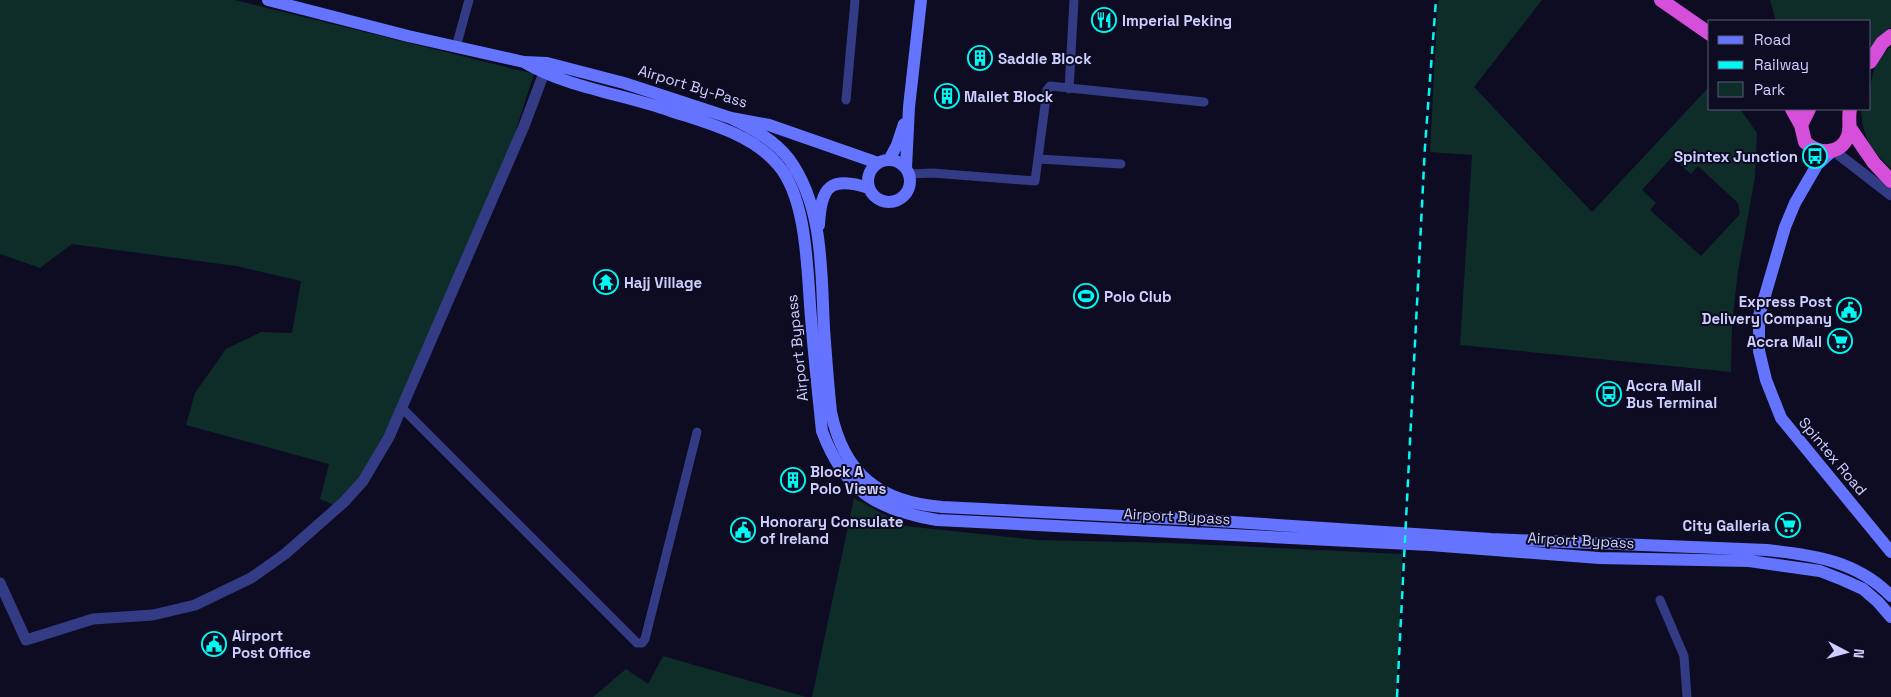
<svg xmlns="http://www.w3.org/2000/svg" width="1891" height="697" viewBox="0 0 1891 697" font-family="'Space Grotesk',sans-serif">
<rect width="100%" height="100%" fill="#0d0c23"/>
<!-- green -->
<path fill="#0f2d28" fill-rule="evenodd" d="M 0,0 L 235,0 L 534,74 L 490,210 L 390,430 L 355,484 L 334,505 L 320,499 L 329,464 L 186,425 L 195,393 L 226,349 L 261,332 L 292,333 L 301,281 L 236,266 L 72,244 L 40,268 L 0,254 Z
M 1438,0 L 1542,0 L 1474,87 L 1592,212 L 1710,86 L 1710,109 L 1740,109 L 1757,133 L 1755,177 L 1738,271 L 1732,324 L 1731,372 L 1460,345 L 1472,155 L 1430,152 ZM 1672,157 L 1691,174 L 1698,166 L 1738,203 L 1740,214 L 1701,256 L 1650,210 L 1656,203 L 1642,190 Z
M 1770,0 L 1891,0 L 1891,27 L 1870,51 L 1870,21 L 1776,21 Z
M 1891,46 L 1891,169 C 1870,147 1863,140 1861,109 L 1870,109 C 1870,84 1870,64 1891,46 Z
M 854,498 L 905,526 L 1037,540 L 1172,543 L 1402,554 L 1397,697 L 812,697 Z
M 663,656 L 806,697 L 593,697 L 626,669 L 648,684 Z"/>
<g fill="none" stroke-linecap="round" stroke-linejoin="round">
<!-- minor -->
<path stroke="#343b85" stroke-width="9" d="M 456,47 L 469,0
M 1069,89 L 1074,0
M 846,100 L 855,0
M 1039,159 L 1121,164
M 909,174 L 933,173 L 1035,181 L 1047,90 L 1050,86 L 1204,102
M 402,408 L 637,643 L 642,643 L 645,639 L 697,432
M 1660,600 L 1684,656 L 1687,697"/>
<!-- tertiary -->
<path stroke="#343b85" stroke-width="11" d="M 1834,151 L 1891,195
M 0,583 L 26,640 L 93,619 L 153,615 L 195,605 L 251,578 L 285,554 L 344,502 L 363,481 L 389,437 L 524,126 L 547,65"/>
<!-- secondary -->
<path stroke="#6574ff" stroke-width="12" d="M 268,0 L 408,36 L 524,62 L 547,63 L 624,83 L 731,118 L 769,125 L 878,163
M 524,62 C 568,88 623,94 671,111 C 707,123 752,134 778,165 C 808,200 807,273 811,318 C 814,355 818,393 822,431 C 844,490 876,510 937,520 L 1430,545 L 1599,558 L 1749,561 L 1820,571 L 1843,580 L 1863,589 L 1878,602 L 1891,617
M 731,118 C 752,128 774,140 789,159 C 824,207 821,272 824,328 C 826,356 828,384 831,412 C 844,474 879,502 942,507 L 1202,520 L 1491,539 L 1767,550 C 1814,555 1857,561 1891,596
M 1831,152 L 1817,165 L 1795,203 L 1785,227 L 1759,316 L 1759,351 L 1766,380 L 1781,418 L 1891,552
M868 181a21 21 0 1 1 42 0a21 21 0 1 1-42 0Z
M 889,160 L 897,145 L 904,124
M 906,168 L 909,107 L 921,0
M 819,225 C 821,186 830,176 869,188"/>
<!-- trunk -->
<path stroke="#d54fdb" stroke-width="14" d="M 1661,0 L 1710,34
M 1870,62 L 1882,43 L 1891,36
M 1792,109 L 1801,125 L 1805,142 C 1818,155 1841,155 1848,136 C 1851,127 1848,118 1850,109
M 1801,125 L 1809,109
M 1850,128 L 1874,163 L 1891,181"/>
<!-- rail -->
<path stroke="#00f9f3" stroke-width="2.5" stroke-dasharray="8 6" stroke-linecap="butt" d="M 1397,697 L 1425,146 L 1436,0"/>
</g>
<!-- icons -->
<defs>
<symbol id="restaurant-ring" viewBox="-11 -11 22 22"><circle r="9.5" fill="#0d0c23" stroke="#00f9f3" stroke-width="1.5"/><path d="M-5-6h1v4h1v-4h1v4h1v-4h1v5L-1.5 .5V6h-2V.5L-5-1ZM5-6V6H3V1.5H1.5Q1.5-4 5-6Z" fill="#00f9f3"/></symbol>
<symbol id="building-ring" viewBox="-11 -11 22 22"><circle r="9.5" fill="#0d0c23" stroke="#00f9f3" stroke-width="1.5"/><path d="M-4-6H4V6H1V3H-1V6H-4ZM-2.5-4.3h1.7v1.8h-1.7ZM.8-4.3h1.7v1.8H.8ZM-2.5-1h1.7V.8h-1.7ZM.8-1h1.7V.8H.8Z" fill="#00f9f3"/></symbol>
<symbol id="bus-ring" viewBox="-11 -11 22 22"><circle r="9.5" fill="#0d0c23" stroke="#00f9f3" stroke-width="1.5"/><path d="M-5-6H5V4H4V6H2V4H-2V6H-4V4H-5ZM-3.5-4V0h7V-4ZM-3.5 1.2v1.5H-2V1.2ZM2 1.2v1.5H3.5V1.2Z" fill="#00f9f3"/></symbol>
<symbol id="temple-ring" viewBox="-11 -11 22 22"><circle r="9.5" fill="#0d0c23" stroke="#00f9f3" stroke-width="1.5"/><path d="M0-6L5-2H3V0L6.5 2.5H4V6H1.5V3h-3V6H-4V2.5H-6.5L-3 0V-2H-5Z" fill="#00f9f3"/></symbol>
<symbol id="stadium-ring" viewBox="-11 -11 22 22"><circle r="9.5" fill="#0d0c23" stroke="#00f9f3" stroke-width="1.5"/><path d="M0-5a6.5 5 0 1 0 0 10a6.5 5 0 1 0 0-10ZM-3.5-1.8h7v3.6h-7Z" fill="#00f9f3"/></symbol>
<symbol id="civic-ring" viewBox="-11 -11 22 22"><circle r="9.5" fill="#0d0c23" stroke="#00f9f3" stroke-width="1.5"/><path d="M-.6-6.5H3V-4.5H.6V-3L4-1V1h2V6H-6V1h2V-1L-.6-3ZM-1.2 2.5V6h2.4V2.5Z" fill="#00f9f3"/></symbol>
<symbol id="supermarket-ring" viewBox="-11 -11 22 22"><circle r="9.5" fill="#0d0c23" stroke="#00f9f3" stroke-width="1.5"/><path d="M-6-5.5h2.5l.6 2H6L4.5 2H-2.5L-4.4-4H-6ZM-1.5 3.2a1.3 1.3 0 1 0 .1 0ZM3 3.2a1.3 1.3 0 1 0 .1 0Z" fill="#00f9f3"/></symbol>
</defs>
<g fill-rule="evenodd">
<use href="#restaurant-ring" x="1090" y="6" width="28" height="28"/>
<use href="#building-ring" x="966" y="44" width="28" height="28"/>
<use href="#building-ring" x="933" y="82" width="28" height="28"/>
<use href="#bus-ring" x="1801" y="142" width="28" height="28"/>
<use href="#temple-ring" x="592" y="268" width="28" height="28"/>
<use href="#stadium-ring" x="1072" y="282" width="28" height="28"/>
<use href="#civic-ring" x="1835" y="296" width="28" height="28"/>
<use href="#supermarket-ring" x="1826" y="327" width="28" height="28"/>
<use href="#bus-ring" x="1595" y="380" width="28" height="28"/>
<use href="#building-ring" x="779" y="466" width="28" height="28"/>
<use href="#supermarket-ring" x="1774" y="511" width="28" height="28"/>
<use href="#civic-ring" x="729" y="516" width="28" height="28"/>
<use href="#civic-ring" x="200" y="630" width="28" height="28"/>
</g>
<g text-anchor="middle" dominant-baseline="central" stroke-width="4" stroke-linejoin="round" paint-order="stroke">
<!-- poi labels -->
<g font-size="15" font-weight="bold" fill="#cecfff" stroke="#0d0c23" text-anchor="start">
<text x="1122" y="20">Imperial Peking</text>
<text x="998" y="58">Saddle Block</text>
<text x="964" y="96">Mallet Block</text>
<text x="1798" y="156" text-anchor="end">Spintex Junction</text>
<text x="624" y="282">Hajj Village</text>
<text x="1104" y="296">Polo Club</text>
<text x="1832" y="301" text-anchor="end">Express Post<tspan x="1832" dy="17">Delivery Company</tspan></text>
<text x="1822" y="341" text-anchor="end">Accra Mall</text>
<text x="1626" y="385">Accra Mall<tspan x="1626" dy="17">Bus Terminal</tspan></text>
<text x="810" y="471">Block A<tspan x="810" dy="17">Polo Views</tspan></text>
<text x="760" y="521">Honorary Consulate<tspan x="760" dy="17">of Ireland</tspan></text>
<text x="1770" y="525" text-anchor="end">City Galleria</text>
<text x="232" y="635">Airport<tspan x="232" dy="17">Post Office</tspan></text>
</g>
<!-- street labels -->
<g font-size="15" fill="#cecfff" stroke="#0d0c23">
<text transform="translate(693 86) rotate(17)">Airport By-Pass</text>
<text transform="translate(797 348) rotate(-96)">Airport Bypass</text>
<text transform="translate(1833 456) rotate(50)">Spintex Road</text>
<text transform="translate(1177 516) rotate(3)">Airport Bypass</text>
<text transform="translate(1581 540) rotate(3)">Airport Bypass</text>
</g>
</g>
<!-- legend -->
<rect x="1708" y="20" width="162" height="90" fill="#0d0c23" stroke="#5a5a7b"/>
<rect x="1718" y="36" width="25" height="8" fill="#6574ff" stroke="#5a5a7b"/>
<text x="1754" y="45" font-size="15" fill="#cecfff">Road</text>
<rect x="1718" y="61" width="25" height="8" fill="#00f9f3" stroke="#5a5a7b"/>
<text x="1754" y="70" font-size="15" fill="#cecfff">Railway</text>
<rect x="1718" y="82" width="25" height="15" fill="#0f2d28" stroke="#5a5a7b"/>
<text x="1754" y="95" font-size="15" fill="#cecfff">Park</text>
<!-- north arrow -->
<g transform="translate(1846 652) rotate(96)" stroke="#0d0c23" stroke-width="4" paint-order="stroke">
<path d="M0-4L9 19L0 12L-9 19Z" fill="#cecfff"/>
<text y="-8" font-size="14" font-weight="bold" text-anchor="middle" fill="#cecfff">N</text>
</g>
</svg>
